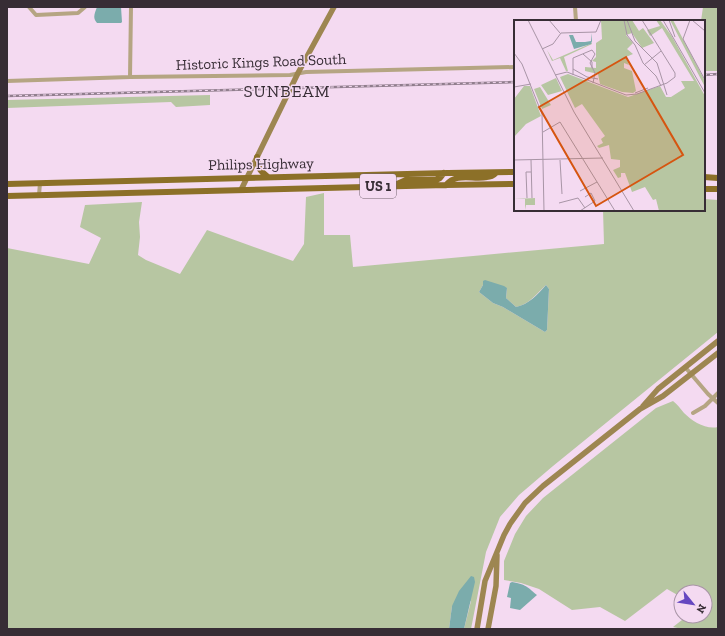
<svg xmlns="http://www.w3.org/2000/svg" width="725" height="636" viewBox="0 0 725 636" font-family="'Zilla Slab',serif">
<rect width="100%" height="100%" fill="#f4daf1"/>
<!-- green -->
<path fill="#b7c6a2" fill-rule="evenodd" d="M 703,7 L 718,7 L 718,71 L 704,71 L 704,21 L 701,21 Z
M 210,95 L 210,105 L 176,107 L 171,102 L 7,108 L 7,100 Z
M 324,193 L 324,235 L 350,235 L 353,267 L 604,244 L 603,210 L 704,210 L 704,199 L 718,200 L 718,332 L 553,466 L 519,495 L 500,517 L 486,552 L 471,629 L 464,629 L 471,601 L 452,606 L 449,629 L 7,629 L 7,248 L 89,264 L 101,238 L 80,227 L 85,205 L 142,202 L 139,222 L 140,237 L 138,255 L 146,260 L 180,274 L 207,230 L 293,261 L 304,244 L 306,197 ZM 483,285 L 507,288 L 506,298 L 516,307 C 529,305 537,293 546,285 L 549,289 L 547,330 L 545,332 L 503,307 L 493,303 L 479,292 Z
M 673,401 C 677,404 680,408 684,413 C 692,421 706,430 718,427 L 718,629 L 682,629 L 673,627 L 687,616 L 705,616 L 705,592 L 681,592 L 681,597 L 667,589 L 625,621 L 600,607 L 572,610 L 539,589 L 521,583 L 504,580 L 504,561 L 515,534 L 526,516 L 543,498 L 656,408 Z"/>
<!-- water -->
<path fill="#7bacac" d="M 97,7 L 121,7 L 122,22 L 121,23 L 97,23 C 92,18 95,13 97,7 Z
M 485,280 L 504,286 L 507,288 L 506,298 L 516,307 C 528,305 538,294 546,285 L 549,289 L 547,330 L 545,332 L 503,307 L 493,303 L 479,292 L 483,285 L 483,281 Z
M 471,576 L 474,577 L 475,582 L 464,629 L 449,629 L 452,606 L 459,591 Z
M 512,582 C 527,585 526,586 537,595 L 520,610 L 510,608 L 511,598 L 507,597 L 510,583 Z"/>
<g fill="none" stroke-linecap="round" stroke-linejoin="round">
<!-- street -->
<path stroke="#b5a583" stroke-width="4" d="M 29,7 L 36,15 L 78,13 L 85,7
M 575,7 L 576,21
M 130,77 L 131,7
M 7,81 L 130,77 L 290,75 L 306,72 L 515,67
M 39,195 L 40,183
M 685,367 L 708,394 L 718,403
M 693,413 L 705,406 L 718,393"/>
<!-- secondary -->
<path stroke="#9d8651" stroke-width="5.5" d="M 241,190 L 298,73 L 334,7
M 643,406 L 658,389 L 718,341
M 477,629 L 485,581 L 490,569 L 504,535 L 510,524 L 525,503 L 543,486 L 640,409 L 663,396 L 718,353
M 488,629 L 496,586 L 497,555"/>
<!-- primary -->
<path stroke="#8c7028" stroke-width="6" d="M 257,157 C 258,168 259,170 268,177
M 704,177 L 718,178
M 7,184 L 448,173 L 515,172
M 397,184 L 406,180 L 436,180 L 440,178 L 444,173
M 446,185 C 457,172 473,180 487,177 C 490,177 494,175 496,173
M 704,189 L 718,189
M 7,196 L 446,185 L 515,184"/>
<defs>
<path id="rail" d="M 704,75 L 718,74
M 7,96 L 515,82"/>
</defs>
<!-- rail casing -->
<use href="#rail" stroke="#907e8d" stroke-width="2.5"/>
<!-- rail -->
<use href="#rail" stroke="#f4daf1" stroke-width="1" stroke-dasharray="3" stroke-linecap="butt"/>
</g>
<g text-anchor="middle" dominant-baseline="central" stroke-width="3" stroke-linejoin="round" paint-order="stroke">
<!-- shield labels -->
<rect fill="#f4daf1" stroke="#70616d" stroke-width="1" x="360" y="174" width="36" height="24" rx="3"/>
<g font-size="14" font-weight="bold" fill="#372d35">
<text x="378" y="186">US 1</text>
</g>
<!-- street labels -->
<g font-size="15" fill="#372d35" stroke="#f4daf1">
<text transform="translate(261 62) rotate(-2)">Historic Kings Road South</text>
<text transform="translate(261 164) rotate(-1)">Philips Highway</text>
</g>
<!-- quarter labels -->
<g font-size="17" letter-spacing="1" fill="#372d35" stroke="#f4daf1">
<text x="287" y="91">SUNBEAM</text>
</g>
</g>
<!-- overview -->
<g transform="translate(514 20)">
<rect width="191" height="191" fill="#f4daf1"/>
<path d="M 87,0 L 118,0 L 125,11 L 129,8 L 140,23 L 128,28 L 118,13 L 112,15 L 119,23 L 113,29 L 119,34 L 112,37 L 115,45 L 110,43 L 110,48 L 118,51 L 122,71 L 119,73 L 108,72 L 86,64 L 84,54 L 71,51 L 71,47 L 82,48 L 82,42 L 78,41 L 82,37 L 82,23 L 88,19 ZM 142,0 L 146,0 L 157,15 L 191,76 L 191,191 L 145,191 L 142,179 L 139,180 L 131,167 L 118,172 L 111,153 L 107,153 L 107,157 L 104,158 L 99,150 L 106,147 L 106,140 L 97,139 L 95,125 L 85,128 L 83,126 L 89,123 L 87,119 L 91,116 L 68,84 L 61,88 L 46,57 L 54,54 L 114,77 L 146,66 L 152,77 L 157,77 L 171,68 L 167,61 L 180,61 L 148,8 L 136,16 L 133,10 L 146,6 ZM 156,0 L 159,0 L 191,61 L 191,67 ZM 78,23 L 78,24 L 50,37 L 54,51 L 52,51 L 46,38 L 38,41 L 33,30 L 39,40 ZM 42,58 L 48,71 L 34,75 L 27,65 ZM 10,66 L 16,66 L 27,96 L 12,104 L 0,117 L 0,79 ZM 26,67 L 37,85 L 28,89 L 20,69 ZM 21,178 L 21,185 L 12,185 L 11,190 L 11,179 L 0,179 Z" fill="#b7c6a2"/>
<path d="M 77,13 L 78,21 L 77,24 L 60,29 L 55,15 L 59,15 L 62,22 L 71,22 L 77,21 Z" fill="#7bacac"/>
<path fill="none" stroke="#a895a6" stroke-width="1" d="M 14,0 L 60,92 L 120,191M 35,0 L 46,13M 110,0 L 113,15 L 121,25 L 129,43 L 142,56 L 147,66M 113,0 L 121,21 L 143,43 L 153,75M 149,0 L 191,73M 155,0 L 161,17M 176,0 L 169,19 L 191,60M 178,0 L 191,11M 28,29 L 39,24 L 47,13 L 82,12 L 87,0M 0,33 L 8,44 L 28,94 L 30,191M 69,34 L 78,42 L 78,48M 130,45 L 147,31M 59,49 L 73,57 L 84,59M 41,55 L 53,52 L 112,75 L 123,74 L 153,63 L 161,57 L 161,53 L 128,0M 59,55 L 59,38 L 78,30 L 81,34 L 76,43 L 81,53 L 79,63M 0,67 L 17,64M 121,73 L 134,68M 29,112 L 46,102 L 101,191M 0,140 L 89,138M 17,140 L 18,178M 46,140 L 48,174M 66,171 L 83,162M 13,178 L 12,152 L 17,152M 45,183 L 64,178 L 71,188M 66,191 L 81,181 L 77,173 L 71,177"/>
<path fill="#d65510" fill-opacity="0.15" stroke="#d65510" stroke-width="2" d="M 112,37 L 169,135 L 82,186 L 25,87 Z"/>
<rect width="191" height="191" fill="none" stroke="#372d35" stroke-width="2"/>
</g>
<!-- border -->
<rect width="725" height="636" fill="none" stroke="#372d35" stroke-width="16"/>
<!-- north arrow -->
<g transform="translate(693 604) rotate(120)"><circle r="19" fill="#f4daf1" stroke="#a895a6"/>
<path d="M0-3L7 15L0 10L-7 15Z" fill="#6547c0"/>
<text y="-6" font-size="11" font-weight="bold" text-anchor="middle" fill="#372d35">N</text>
</g>
</svg>
